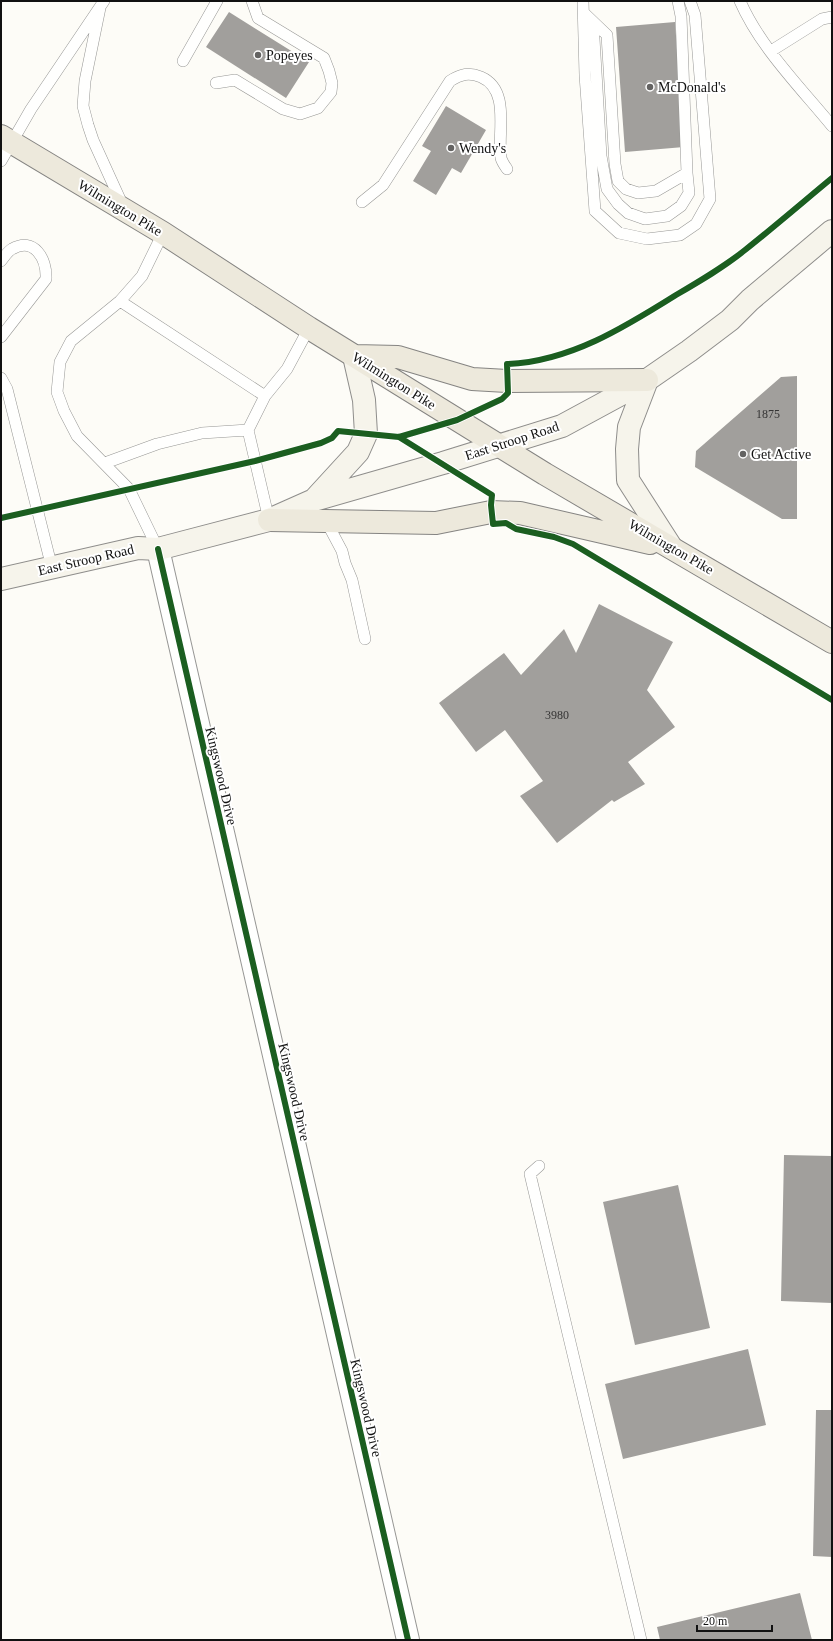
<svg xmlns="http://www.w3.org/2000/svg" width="833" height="1641" viewBox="0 0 833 1641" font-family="Georgia,serif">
<rect width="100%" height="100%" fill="#fdfcf7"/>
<!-- building -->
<path fill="#a19f9c" d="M 229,12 L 309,62 L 286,98 L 206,47 Z
M 675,22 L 684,147 L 625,152 L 616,27 Z
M 446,106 L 486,130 L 461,173 L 452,168 L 436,195 L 413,181 L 431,151 L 422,146 Z
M 797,376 L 797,519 L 782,519 L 695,467 L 696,451 L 781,377 Z
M 599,604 L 673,642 L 647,690 L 675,727 L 628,762 L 645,784 L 614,802 L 612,800 L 557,843 L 520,796 L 543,781 L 505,730 L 476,752 L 439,703 L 504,653 L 521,675 L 564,629 L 576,653 Z
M 784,1155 L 832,1156 L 832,1303 L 781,1301 Z
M 678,1185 L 710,1328 L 635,1345 L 603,1202 Z
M 748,1349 L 766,1425 L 623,1459 L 605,1384 Z
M 816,1410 L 832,1410 L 832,1557 L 813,1556 Z
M 800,1593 L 812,1640 L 660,1640 L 657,1627 Z"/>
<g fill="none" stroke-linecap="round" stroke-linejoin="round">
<defs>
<path id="lane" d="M 583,1 L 585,75 L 595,211 L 619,233 L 647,239 L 680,235 L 696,224 L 710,199 L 695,15 L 690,1
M 740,1 C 760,47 800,87 832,126
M 100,8 L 85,81 L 83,106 L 88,125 L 93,140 L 123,206
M 584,13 L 607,35 L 615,164 L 618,181 L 626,189 L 638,193 L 656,191 L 687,173 L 681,16 L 678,1
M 593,22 L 601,156 L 607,189 L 618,204 L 628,213 L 645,219 L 667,216 L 681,206 L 689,193 L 687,173
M 771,51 L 822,19 L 832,17
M 183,61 L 217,1
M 216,83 L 235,80 L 283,109 L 300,114 L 318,108 L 331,92 L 332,83 L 329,71 L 324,58 L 258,18 L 252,1
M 1,161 L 31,109 L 104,1
M 362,202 L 383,185 L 450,81 C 461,74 469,72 481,77 C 511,90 497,133 501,158 C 502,162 505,166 507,169
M 1,261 C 4,257 8,251 12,249 C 34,236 47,259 46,279 L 1,337
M 120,301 L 265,396
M 1,378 L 7,389 L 52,568
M 105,463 L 157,444 L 202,433 L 248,430
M 325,519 L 342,551 L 345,563 L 352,580 L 365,639
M 269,520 L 248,430 L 265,396 L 287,369 L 309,328
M 158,549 L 129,489 L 77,436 L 64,411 L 57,392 L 60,362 L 71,341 L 120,301 L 142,276 L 163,233
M 539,1166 L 530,1174 L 641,1640"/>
<path id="street" d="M 158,549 L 408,1640"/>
<path id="secondary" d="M 647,380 L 629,427 L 627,449 L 628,480 L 671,547
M 314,500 L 358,452 L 366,434 L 364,400 L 354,356
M 1,579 L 138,548 L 158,549 L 269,520 L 314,500 L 443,463 L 562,426 L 647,380 L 689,351 L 730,320 L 750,300 L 832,231"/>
<path id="primary" d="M 1,136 L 163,233 L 309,328 L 545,474 L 832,642
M 355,356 L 398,357 L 472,379 L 507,381 L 647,380
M 269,520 L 436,523 L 491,512 L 520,513 L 650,543"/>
</defs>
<!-- lane casing -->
<use href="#lane" stroke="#979795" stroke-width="12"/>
<!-- street casing -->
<use href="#street" stroke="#979795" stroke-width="24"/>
<!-- secondary casing -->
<use href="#secondary" stroke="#8e8d8b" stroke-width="24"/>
<!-- primary casing -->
<use href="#primary" stroke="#858482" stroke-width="24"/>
<!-- lane -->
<use href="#lane" stroke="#fffffe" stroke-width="11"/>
<!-- street -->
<use href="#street" stroke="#fffffe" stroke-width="22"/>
<!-- secondary -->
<use href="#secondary" stroke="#f6f4eb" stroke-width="22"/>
<!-- primary -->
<use href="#primary" stroke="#ede9dc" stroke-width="22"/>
<defs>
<path id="cycleway" d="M 399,437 L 492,495 L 491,505 L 493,524 L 506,523 L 516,529 L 554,537 L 573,544 L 832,700
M 1,518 L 255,461 L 321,443 L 332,438 L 338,431 L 399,437 L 457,420 L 502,399 L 508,393 L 507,364 C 569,362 625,327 676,295 C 700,281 724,267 745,250 C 774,227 803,202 832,178
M 158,549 L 408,1640"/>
</defs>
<!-- cycleway casing -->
<use href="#cycleway" stroke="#fff" stroke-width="8"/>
<!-- cycleway -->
<use href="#cycleway" stroke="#1b5e20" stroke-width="6"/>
</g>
<!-- markers -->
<g fill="#646362" stroke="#fff" stroke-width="1.5">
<circle cx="258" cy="55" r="4"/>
<circle cx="650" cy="87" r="4"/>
<circle cx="451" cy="148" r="4"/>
<circle cx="743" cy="454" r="4"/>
</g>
<g text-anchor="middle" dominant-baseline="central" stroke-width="4" stroke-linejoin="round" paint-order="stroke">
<!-- number labels -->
<g font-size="12" fill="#353434">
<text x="768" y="414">1875</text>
<text x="557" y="715">3980</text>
</g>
<!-- poi labels -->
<g font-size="14" fill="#111" stroke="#fff" text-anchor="start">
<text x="266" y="55">Popeyes</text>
<text x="658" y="87">McDonald's</text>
<text x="459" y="148">Wendy's</text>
<text x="751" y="454">Get Active</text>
</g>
<!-- street labels -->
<g font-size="14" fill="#111" stroke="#fff">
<text transform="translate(120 208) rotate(31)">Wilmington Pike</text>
<text transform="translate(394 381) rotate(32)">Wilmington Pike</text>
<text transform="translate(512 441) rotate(-18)">East Stroop Road</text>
<text transform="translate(671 547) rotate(30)">Wilmington Pike</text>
<text transform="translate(86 560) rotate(-13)">East Stroop Road</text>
<text transform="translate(221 776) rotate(77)">Kingswood Drive</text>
<text transform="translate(294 1092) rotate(77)">Kingswood Drive</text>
<text transform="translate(366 1408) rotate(77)">Kingswood Drive</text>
</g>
</g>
<!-- border -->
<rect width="833" height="1641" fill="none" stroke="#111111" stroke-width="4"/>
<!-- scale -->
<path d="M697 1625v6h75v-6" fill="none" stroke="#111111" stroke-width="2"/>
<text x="703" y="1625" font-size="12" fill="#111111" stroke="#ffffff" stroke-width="3" paint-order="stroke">20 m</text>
</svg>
